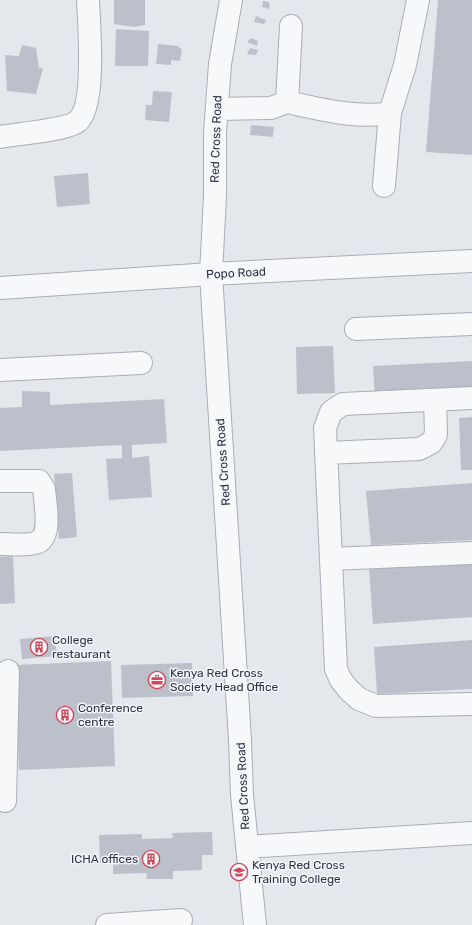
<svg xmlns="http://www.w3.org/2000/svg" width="472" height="925" viewBox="0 0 472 925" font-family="Rubik,sans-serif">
<rect width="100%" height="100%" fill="#e4e7ec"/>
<!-- building -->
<path fill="#bbc0ca" d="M 114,0 L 145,0 L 145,25 L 133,27 L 114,24 Z
M 438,0 L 472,0 L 472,155 L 426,152 Z
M 263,1 L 269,2 L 270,9 L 262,7 Z
M 256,16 L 266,20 L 264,24 L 254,22 Z
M 116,29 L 149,31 L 148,66 L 115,66 Z
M 251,38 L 258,41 L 257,46 L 247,42 Z
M 158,44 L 179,46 L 179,48 L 182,49 L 180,61 L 171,60 L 171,65 L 156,64 Z
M 22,45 L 36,48 L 39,68 L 43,68 L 36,94 L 7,91 L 5,55 L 19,56 Z
M 250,48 L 258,50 L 256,55 L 247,54 Z
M 153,91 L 172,92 L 169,122 L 145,120 L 146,105 L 152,105 Z
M 251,125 L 274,127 L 273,137 L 250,135 Z
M 88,173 L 90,204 L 57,207 L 54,176 Z
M 333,346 L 335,393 L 297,394 L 296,347 Z
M 472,361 L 472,393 L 375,398 L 373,366 Z
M 22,391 L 50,392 L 50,405 L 164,399 L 167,443 L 132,445 L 132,458 L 149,456 L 152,497 L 109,500 L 106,459 L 122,458 L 122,445 L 0,451 L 0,408 L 22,407 Z
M 472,417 L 472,470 L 461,470 L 459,418 Z
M 72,473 L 77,537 L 59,539 L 54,474 Z
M 472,483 L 472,540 L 371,545 L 366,491 Z
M 13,556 L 15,603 L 0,604 L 0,557 Z
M 472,562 L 472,617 L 373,624 L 369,568 Z
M 55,636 L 57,656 L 22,659 L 20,639 Z
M 472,640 L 472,689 L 377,694 L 374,647 Z
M 111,661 L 115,766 L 19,770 L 15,665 Z
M 192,663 L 193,696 L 122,698 L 121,665 Z
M 212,832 L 213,855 L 202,855 L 202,870 L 173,871 L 173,879 L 147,879 L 146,873 L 113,874 L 113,863 L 100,863 L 99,835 L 142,834 L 142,839 L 173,838 L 172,833 Z"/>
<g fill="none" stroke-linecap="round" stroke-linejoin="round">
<defs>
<path id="minor" d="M 231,0 L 220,64 L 215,133 L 215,196 L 211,274 L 240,740 L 242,795 L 255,925
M 291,26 L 287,102 C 320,109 357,119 390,113 L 405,65 L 418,0
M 217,109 L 271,108 L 287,102
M 0,137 C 16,134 68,130 78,121 C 96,105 89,24 88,0
M 384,186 L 390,113
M 0,288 L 211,274 L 472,261
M 356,329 L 472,324
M 0,370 L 141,363
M 472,398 L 343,404 L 331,412 L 325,428 L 336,669 L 341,680 L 349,690 L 359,699 L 376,706 L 472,704
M 326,453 L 419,449 L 431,443 L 436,435 L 435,400
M 0,481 L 39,481 L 44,489 C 45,503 53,539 35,543 C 24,546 11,544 0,544
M 331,559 L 472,553
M 5,801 L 8,671
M 247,847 L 472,833
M 107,925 L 181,920"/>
</defs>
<!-- minor casing -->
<use href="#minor" stroke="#a9aeb7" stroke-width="24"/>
<!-- minor -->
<use href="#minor" stroke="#f7f8fa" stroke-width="22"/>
</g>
<!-- icons -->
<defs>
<symbol id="building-ring" viewBox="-11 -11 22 22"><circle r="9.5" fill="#f4f6f9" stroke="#d1495b" stroke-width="1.5"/><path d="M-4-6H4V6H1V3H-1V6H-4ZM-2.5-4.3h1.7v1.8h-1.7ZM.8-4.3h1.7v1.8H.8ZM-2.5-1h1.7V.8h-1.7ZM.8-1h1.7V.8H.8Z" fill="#d1495b"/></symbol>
<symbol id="office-ring" viewBox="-11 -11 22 22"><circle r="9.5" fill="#f4f6f9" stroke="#d1495b" stroke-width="1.5"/><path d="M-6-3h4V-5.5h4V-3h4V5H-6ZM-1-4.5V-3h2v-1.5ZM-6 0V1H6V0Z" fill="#d1495b"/></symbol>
<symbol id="university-ring" viewBox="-11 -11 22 22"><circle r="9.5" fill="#f4f6f9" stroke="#d1495b" stroke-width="1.5"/><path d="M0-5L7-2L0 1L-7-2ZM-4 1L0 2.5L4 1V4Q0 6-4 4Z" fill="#d1495b"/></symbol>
</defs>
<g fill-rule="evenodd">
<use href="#building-ring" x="29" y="637" width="20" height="20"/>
<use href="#office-ring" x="147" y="670" width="20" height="20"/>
<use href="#building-ring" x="55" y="705" width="20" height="20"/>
<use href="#building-ring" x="141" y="849" width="20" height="20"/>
<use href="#university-ring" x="229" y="862" width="20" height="20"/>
</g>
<g text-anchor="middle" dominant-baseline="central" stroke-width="3" stroke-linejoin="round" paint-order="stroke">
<!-- street labels -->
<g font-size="12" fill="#2b3445" stroke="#f4f6f9">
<text transform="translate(216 139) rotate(-88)">Red Cross Road</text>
<text transform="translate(236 273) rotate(-3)">Popo Road</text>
<text transform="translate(223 462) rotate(-94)">Red Cross Road</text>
<text transform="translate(243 786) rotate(-93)">Red Cross Road</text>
</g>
<!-- poi labels -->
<g font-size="12" fill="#2b3445" stroke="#f4f6f9" text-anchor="start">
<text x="52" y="640">College<tspan x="52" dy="14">restaurant</tspan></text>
<text x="170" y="673">Kenya Red Cross<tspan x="170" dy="14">Society Head Office</tspan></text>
<text x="78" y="708">Conference<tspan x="78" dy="14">centre</tspan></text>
<text x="138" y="859" text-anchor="end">ICHA offices</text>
<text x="252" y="865">Kenya Red Cross<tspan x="252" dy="14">Training College</tspan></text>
</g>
</g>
</svg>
